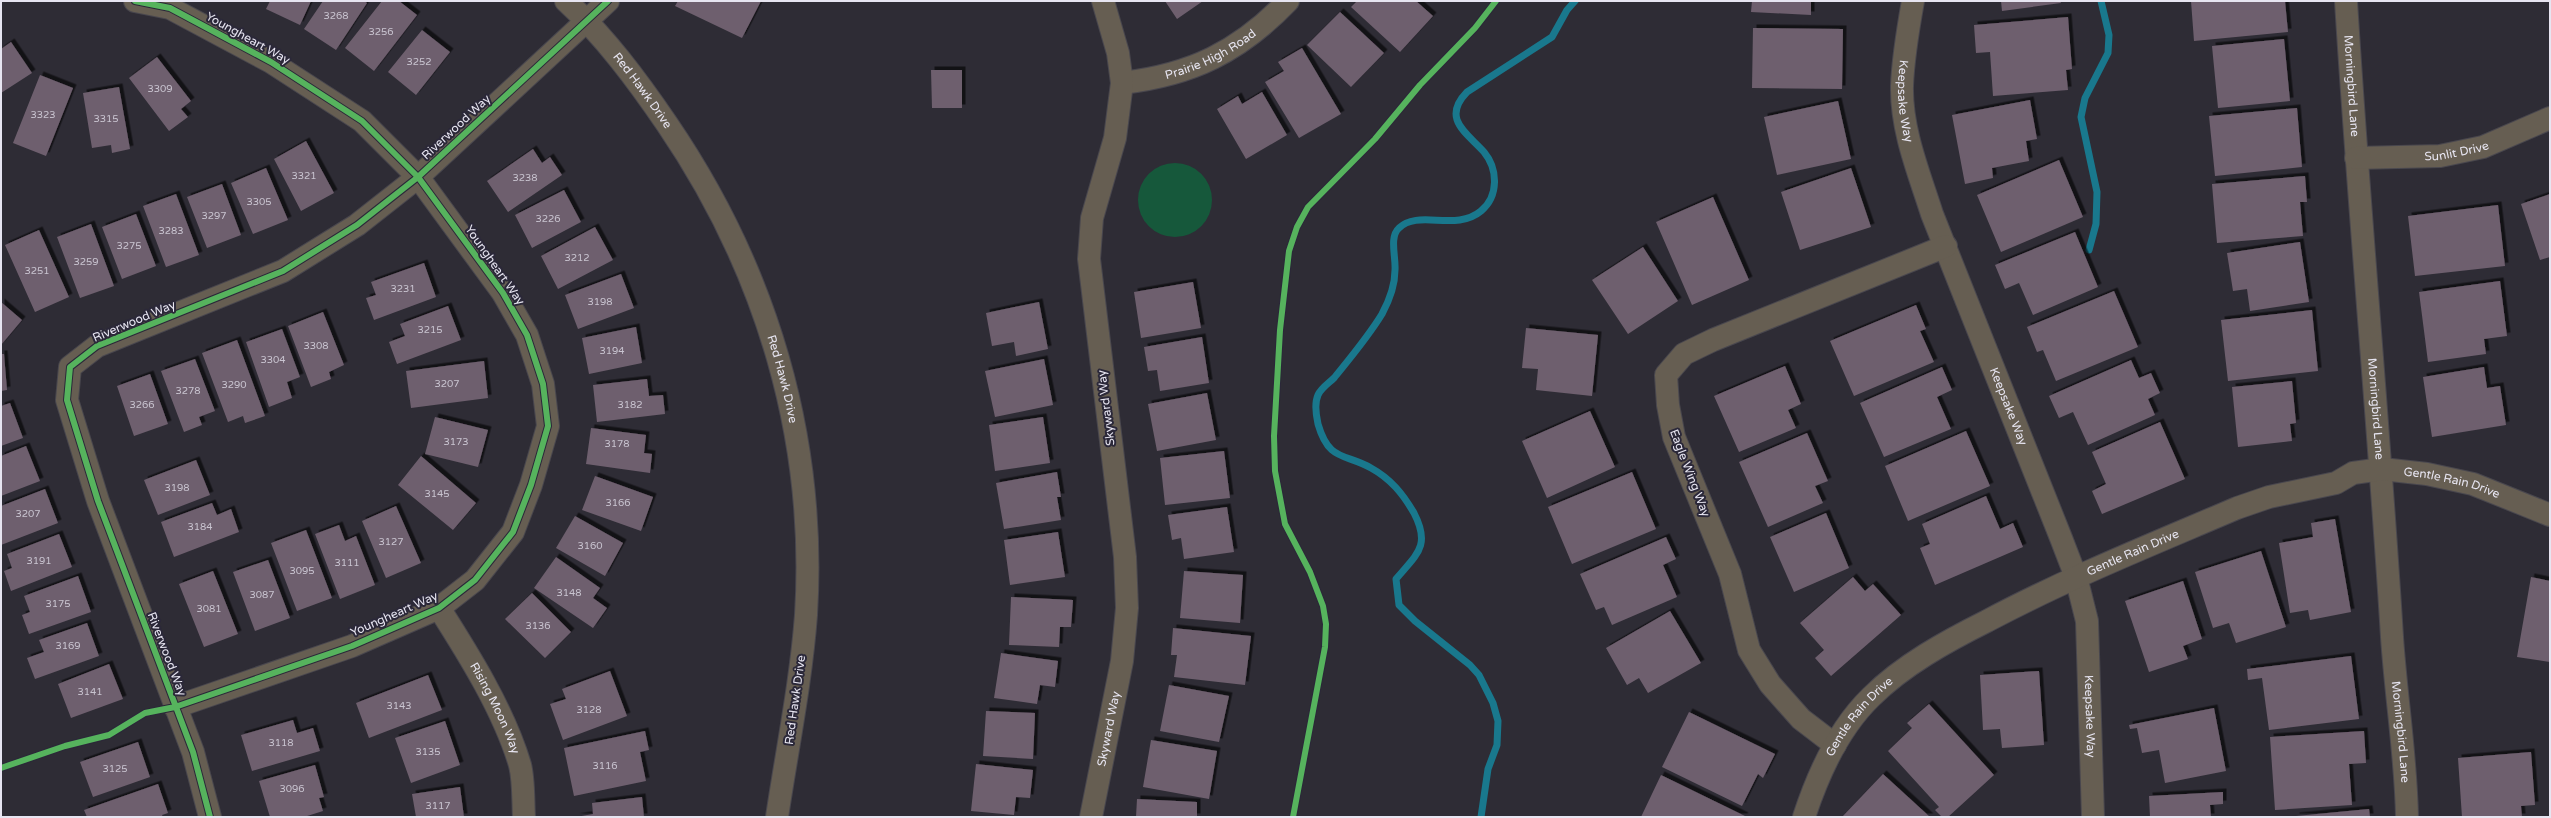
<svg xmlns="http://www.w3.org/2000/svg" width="2551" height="818" viewBox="0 0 2551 818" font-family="'Varela Round',sans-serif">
<defs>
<filter id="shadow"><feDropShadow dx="3.5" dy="-3.5" stdDeviation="0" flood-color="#0009"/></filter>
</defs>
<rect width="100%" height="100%" fill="#2e2c35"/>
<!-- green -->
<path fill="#16583b" d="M1138 200a37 37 0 1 1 74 0a37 37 0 1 1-74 0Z"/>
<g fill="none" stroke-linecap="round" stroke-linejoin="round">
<!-- stream -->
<path stroke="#19788d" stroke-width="7" d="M 2089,250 L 2096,224 L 2097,192 L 2081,117 L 2085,98 L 2108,53 L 2109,35 L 2101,1
M 1481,817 L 1488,769 L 1497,745 L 1498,721 L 1493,703 L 1479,675 L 1470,665 L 1415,621 L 1399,605 L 1396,579 C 1417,554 1431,546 1414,513 C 1403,494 1391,479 1371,468 C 1345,453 1329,462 1318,424 C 1316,415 1314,404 1318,395 C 1321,388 1329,383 1334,378 C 1351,357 1368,337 1382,314 C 1389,301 1395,285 1395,270 C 1396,257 1389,237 1399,228 C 1418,209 1456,232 1481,211 C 1499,196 1498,169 1484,152 C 1467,133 1441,119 1467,92 L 1552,37 L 1567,10 L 1575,1"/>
</g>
<!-- building -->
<path fill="#6e5f6e" filter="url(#shadow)" d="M 270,1 L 311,1 L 300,25 L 266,9 Z
M 323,1 L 364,1 L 367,3 L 336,50 L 304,29 Z
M 382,1 L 399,1 L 417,15 L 374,71 L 345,48 Z
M 678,1 L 761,1 L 742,38 L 675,6 Z
M 1165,1 L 1203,1 L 1177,19 Z
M 1357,1 L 1416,1 L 1433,16 L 1400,52 L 1351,7 Z
M 1752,1 L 1811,1 L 1811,15 L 1751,12 Z
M 2001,1 L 2060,1 L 2061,3 L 2002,11 Z
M 2191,1 L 2285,1 L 2288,32 L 2194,41 Z
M 1340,12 L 1384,53 L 1351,87 L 1307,45 Z
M 2068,17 L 2072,69 L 2066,70 L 2068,90 L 1993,96 L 1990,52 L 1976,53 L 1974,25 Z
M 1753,28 L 1843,29 L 1842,89 L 1752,88 Z
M 422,30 L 450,52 L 416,95 L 388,72 Z
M 2284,39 L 2290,101 L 2218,108 L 2212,46 Z
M 11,42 L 32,73 L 1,93 L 1,49 Z
M 1302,48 L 1341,114 L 1299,138 L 1265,82 L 1284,71 L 1278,62 Z
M 157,57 L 191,101 L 181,109 L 188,117 L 169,131 L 129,78 Z
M 931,70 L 962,70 L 962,108 L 932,108 Z
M 40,75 L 73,88 L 46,156 L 13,143 Z
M 119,87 L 130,149 L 112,153 L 111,145 L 92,148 L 83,93 Z
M 1262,92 L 1287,135 L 1246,159 L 1217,109 L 1238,96 L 1242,104 Z
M 2030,100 L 2037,139 L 2026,141 L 2029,161 L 1992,168 L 1993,178 L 1965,184 L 1952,115 Z
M 1838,101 L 1851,159 L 1777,175 L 1764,117 Z
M 2297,108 L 2302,167 L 2215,176 L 2209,116 Z
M 306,141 L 334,193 L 301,211 L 274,159 Z
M 533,149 L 542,163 L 550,157 L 562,175 L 508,212 L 487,181 Z
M 2059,160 L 2083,217 L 2001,252 L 1977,195 Z
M 266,168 L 288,220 L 253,234 L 231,183 Z
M 1851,168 L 1871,227 L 1800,250 L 1781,192 Z
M 2305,176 L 2307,202 L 2300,202 L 2303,236 L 2217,243 L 2212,184 Z
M 222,184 L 241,235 L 207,248 L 187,197 Z
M 564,190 L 581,222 L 532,248 L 515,215 Z
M 176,194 L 199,255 L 166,267 L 143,206 Z
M 2550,194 L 2550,257 L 2540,260 L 2521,204 Z
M 1713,197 L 1749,280 L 1692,305 L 1656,222 Z
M 2498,205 L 2505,266 L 2415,276 L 2408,216 Z
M 136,214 L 156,266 L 122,279 L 102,227 Z
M 91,224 L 114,286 L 80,298 L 57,237 Z
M 595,227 L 613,260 L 558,289 L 541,256 Z
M 39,230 L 69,297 L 35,312 L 5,245 Z
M 2075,232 L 2098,287 L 2033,315 L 2019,283 L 2005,289 L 1995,265 Z
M 2300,242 L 2309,302 L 2250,311 L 2247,289 L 2233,291 L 2227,253 Z
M 1643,247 L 1678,301 L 1628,334 L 1592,280 Z
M 424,263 L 436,297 L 374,320 L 366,298 L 376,295 L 371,282 Z
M 621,274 L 634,308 L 578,329 L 565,295 Z
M 2500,281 L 2507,336 L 2484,339 L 2486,354 L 2428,362 L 2419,292 Z
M 1193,282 L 1201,328 L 1141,338 L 1134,292 Z
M 2114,291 L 2138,347 L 2056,381 L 2043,350 L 2037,352 L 2027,327 Z
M 1,302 L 22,320 L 1,345 Z
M 1039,302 L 1048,349 L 1016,356 L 1014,342 L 992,346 L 986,313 Z
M 1916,305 L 1926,329 L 1920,331 L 1934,362 L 1854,396 L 1830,341 Z
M 448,306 L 461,340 L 397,364 L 389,342 L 405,336 L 400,324 Z
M 2312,310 L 2318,371 L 2228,381 L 2221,320 Z
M 323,312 L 344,365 L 329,372 L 331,379 L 311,387 L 288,326 Z
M 636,327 L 642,363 L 589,374 L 582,338 Z
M 1526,328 L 1598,335 L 1592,396 L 1536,390 L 1538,369 L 1522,368 Z
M 282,329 L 300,377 L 287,382 L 292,398 L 269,407 L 246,342 Z
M 1202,337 L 1209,383 L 1160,391 L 1157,370 L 1148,371 L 1144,347 Z
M 237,340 L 265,416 L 245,423 L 243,416 L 228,422 L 202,353 Z
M 1,354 L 4,354 L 7,390 L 1,391 Z
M 195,359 L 215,411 L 199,417 L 202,425 L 184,432 L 161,371 Z
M 1044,359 L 1053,405 L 995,417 L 985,371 Z
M 2131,360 L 2139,378 L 2151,373 L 2160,393 L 2148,399 L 2155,415 L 2088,445 L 2073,412 L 2059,418 L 2049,396 Z
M 484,361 L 488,398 L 411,408 L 406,371 Z
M 1785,366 L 1801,404 L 1788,410 L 1796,428 L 1739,452 L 1714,396 Z
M 1942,367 L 1952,390 L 1937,397 L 1951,429 L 1884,457 L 1860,403 Z
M 2484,367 L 2487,388 L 2500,386 L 2506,425 L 2432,437 L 2423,377 Z
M 150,374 L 168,424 L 134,436 L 117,386 Z
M 647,379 L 649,396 L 663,395 L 665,414 L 597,422 L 593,385 Z
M 2292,381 L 2296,423 L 2290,424 L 2292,441 L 2238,447 L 2232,387 Z
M 1207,393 L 1216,440 L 1157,451 L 1148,404 Z
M 10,403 L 23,438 L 1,446 L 1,406 Z
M 1590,411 L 1615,467 L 1547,498 L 1522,441 Z
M 435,417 L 488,430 L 478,467 L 425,454 Z
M 1043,417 L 1050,463 L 995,471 L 989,425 Z
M 2160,422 L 2185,479 L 2102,514 L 2092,491 L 2106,484 L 2092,452 Z
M 591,428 L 646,435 L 644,453 L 652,454 L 650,473 L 586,464 Z
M 1966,431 L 1990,486 L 1908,521 L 1885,466 Z
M 1807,433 L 1828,481 L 1815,486 L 1823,503 L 1768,527 L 1739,462 Z
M 26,446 L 40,481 L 1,496 L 1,456 Z
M 1224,451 L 1230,498 L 1165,505 L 1160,458 Z
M 421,456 L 476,503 L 453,530 L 398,485 Z
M 196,460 L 210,495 L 158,515 L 144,480 Z
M 1057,472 L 1061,497 L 1057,497 L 1061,520 L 1004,529 L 996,483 Z
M 1632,472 L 1656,529 L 1572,564 L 1548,507 Z
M 595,476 L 653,497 L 641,531 L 582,510 Z
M 45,489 L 58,523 L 1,545 L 1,506 Z
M 1986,496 L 2000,529 L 2013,523 L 2023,547 L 1935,585 L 1920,548 L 1930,544 L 1922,524 Z
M 212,503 L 217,515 L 231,509 L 239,532 L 174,557 L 161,522 Z
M 396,506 L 421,563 L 386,578 L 362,521 Z
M 1227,507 L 1234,552 L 1184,559 L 1181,538 L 1172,540 L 1168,515 Z
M 1826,513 L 1849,568 L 1794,592 L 1770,537 Z
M 575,516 L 623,543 L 605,576 L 556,548 Z
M 2335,519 L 2351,612 L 2310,620 L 2308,610 L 2290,613 L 2279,543 L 2313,537 L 2311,523 Z
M 339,525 L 345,541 L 356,536 L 375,585 L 340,599 L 315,534 Z
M 306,530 L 332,598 L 297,611 L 271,543 Z
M 1058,532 L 1065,577 L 1010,585 L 1004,540 Z
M 59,534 L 72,567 L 11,591 L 4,571 L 12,568 L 7,554 Z
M 1666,537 L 1676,559 L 1663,565 L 1677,597 L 1612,625 L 1604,607 L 1596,610 L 1580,574 Z
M 2261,551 L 2286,627 L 2236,643 L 2229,623 L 2213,628 L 2195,572 Z
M 556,557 L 600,588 L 593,598 L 607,608 L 593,628 L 534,588 Z
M 268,560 L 290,618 L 255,631 L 233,572 Z
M 213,571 L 238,634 L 204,647 L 179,584 Z
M 1184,571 L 1243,575 L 1240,623 L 1180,618 Z
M 78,576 L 91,612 L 29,634 L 22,615 L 30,612 L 24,596 Z
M 1853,577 L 1865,591 L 1873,584 L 1901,615 L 1831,676 L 1815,658 L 1824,650 L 1800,623 Z
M 2531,577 L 2550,581 L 2550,662 L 2517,657 Z
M 2183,581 L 2202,639 L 2183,646 L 2188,659 L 2149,672 L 2125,601 Z
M 532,593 L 571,632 L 545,658 L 505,619 Z
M 1011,597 L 1073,600 L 1071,627 L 1060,627 L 1059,647 L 1009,645 Z
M 1670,611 L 1701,663 L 1648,693 L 1639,678 L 1627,685 L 1606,648 Z
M 87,623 L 99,656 L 35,679 L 27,658 L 44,652 L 39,640 Z
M 1173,628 L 1251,636 L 1245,685 L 1174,677 L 1177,655 L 1171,655 Z
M 1001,653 L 1058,661 L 1055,687 L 1040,685 L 1037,704 L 994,698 Z
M 2351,656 L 2359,719 L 2269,730 L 2262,678 L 2248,680 L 2247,669 Z
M 109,664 L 123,699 L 71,718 L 58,684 Z
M 610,671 L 627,716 L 563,740 L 550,704 L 566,699 L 562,689 Z
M 2039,671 L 2044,745 L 2002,748 L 2000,729 L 1983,730 L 1980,675 Z
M 428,675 L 442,710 L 369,738 L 356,703 Z
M 1169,685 L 1229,696 L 1219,742 L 1160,731 Z
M 1929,704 L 1994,775 L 1948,817 L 1942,817 L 1935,810 L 1939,807 L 1888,751 L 1912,728 L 1907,723 Z
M 2214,708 L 2226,771 L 2165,783 L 2159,750 L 2142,753 L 2137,728 L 2130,729 L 2129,725 Z
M 986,711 L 1035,713 L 1033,759 L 983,756 Z
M 1689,712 L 1775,754 L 1763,778 L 1758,774 L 1742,806 L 1662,767 Z
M 293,720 L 297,733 L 313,728 L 320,751 L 252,771 L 241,735 Z
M 445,721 L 460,765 L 411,783 L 395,738 Z
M 645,731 L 649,750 L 640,752 L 646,781 L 574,796 L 564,748 Z
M 2364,731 L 2366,763 L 2349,764 L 2352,805 L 2275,810 L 2270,737 Z
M 1151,740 L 1217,751 L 1209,799 L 1143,787 Z
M 138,742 L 150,777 L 93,797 L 80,762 Z
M 2531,752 L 2535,805 L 2521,806 L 2522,817 L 2462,817 L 2458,758 Z
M 976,764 L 1033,770 L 1030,798 L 1016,797 L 1014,815 L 971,811 Z
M 315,765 L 324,797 L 319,798 L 323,811 L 304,817 L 270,817 L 259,781 Z
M 1883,774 L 1930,817 L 1842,817 Z
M 1661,775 L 1745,816 L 1744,817 L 1641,817 Z
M 158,784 L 168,813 L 162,815 L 163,817 L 87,817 L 84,810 Z
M 460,787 L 464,817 L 416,817 L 412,794 Z
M 2223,792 L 2223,804 L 2210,805 L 2211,817 L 2150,817 L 2149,796 Z
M 642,797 L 644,817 L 576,817 L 593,814 L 592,803 Z
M 1137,799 L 1197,802 L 1197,817 L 1136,817 Z
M 2369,809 L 2370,817 L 2296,817 L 2296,816 Z"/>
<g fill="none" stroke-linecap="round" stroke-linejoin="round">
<defs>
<g id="minor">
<path d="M 135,1 L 170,8 L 271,62 L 362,121 L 418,177 L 503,293 L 527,335 L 543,384 L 548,426 L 531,485 L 513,532 L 475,580 L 439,608 L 352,646 L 175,707"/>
<path id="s1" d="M 1913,1 C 1908,29 1903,58 1902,86 C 1901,130 1919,173 1932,214 L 2061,538 L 2076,577 L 2087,621 L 2093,817"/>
<path id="s2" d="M 2346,1 C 2359,213 2379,425 2392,637 C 2396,697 2406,757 2407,817"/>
<path id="s3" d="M 1122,83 C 1191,75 1239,52 1288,1"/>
<path id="s4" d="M 2356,158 L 2440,156 L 2483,147 L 2550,118"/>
<path id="s5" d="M 439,608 C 469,655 504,711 520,765 C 524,781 523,801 524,817"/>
<path d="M 1835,745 L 1801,719 L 1770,684 L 1749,650 L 1730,574 L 1674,437 L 1668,405 L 1666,375 L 1684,354 L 1713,340 L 1946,246"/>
<path d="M 210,817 L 193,752 L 98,501 L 67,400 L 70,367 L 97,346 L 283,271 L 357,225 L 418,177 L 608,1"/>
<path id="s6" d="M 1091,817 L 1122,661 L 1127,608 L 1125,557 L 1089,259 L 1092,218 L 1115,138 L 1122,83 L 1118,53 L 1103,1"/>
<path id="s7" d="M 1804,817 C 1818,774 1838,729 1871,697 C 1903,665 1947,641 1987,621 C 2068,578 2153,544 2237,508 L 2269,497 L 2336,483 L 2353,473 L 2382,469 L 2427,474 L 2473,484 L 2550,515"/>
</g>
<g id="tertiary">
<path id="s8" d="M 566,1 C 605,37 637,80 667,124 C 766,269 817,438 806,615 C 801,682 787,750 777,817"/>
</g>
</defs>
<!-- minor casing -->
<use href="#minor" stroke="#49474e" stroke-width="24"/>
<!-- tertiary casing -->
<use href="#tertiary" stroke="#49474e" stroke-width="24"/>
<!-- minor -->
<use href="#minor" stroke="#665e52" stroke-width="22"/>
<!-- tertiary -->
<use href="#tertiary" stroke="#665e52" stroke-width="22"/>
<defs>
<path id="cycleway" d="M 1,768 L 65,746 L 109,735 L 145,713 L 175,707 L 352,646 L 439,608 L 475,580 L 513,532 L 531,485 L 548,426 L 543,384 L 527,335 L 503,293 L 418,177 L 362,121 L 271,62 L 170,8 L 135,1
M 210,817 L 193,752 L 98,501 L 67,400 L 70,367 L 97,346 L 283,271 L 357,225 L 418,177 L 608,1
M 1293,817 L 1325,647 L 1326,624 L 1323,606 L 1310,572 L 1285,524 L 1275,471 L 1274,436 L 1280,330 L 1289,251 L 1297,227 L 1308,207 L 1375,139 L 1420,85 L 1475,28 L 1496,1"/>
</defs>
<!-- cycleway casing -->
<use href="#cycleway" stroke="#2b2839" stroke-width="8"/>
<!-- cycleway -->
<use href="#cycleway" stroke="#56b35d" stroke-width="6"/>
</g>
<g text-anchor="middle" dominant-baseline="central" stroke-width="4" stroke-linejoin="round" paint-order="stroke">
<!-- number labels -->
<g font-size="10" fill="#c9c4d0">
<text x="336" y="16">3268</text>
<text x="381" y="32">3256</text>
<text x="419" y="62">3252</text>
<text x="160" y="89">3309</text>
<text x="43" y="115">3323</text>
<text x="106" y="119">3315</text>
<text x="304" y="176">3321</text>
<text x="525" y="178">3238</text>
<text x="259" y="202">3305</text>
<text x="214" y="216">3297</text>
<text x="548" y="219">3226</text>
<text x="171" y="231">3283</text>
<text x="129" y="246">3275</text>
<text x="577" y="258">3212</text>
<text x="86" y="262">3259</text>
<text x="37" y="271">3251</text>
<text x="403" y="289">3231</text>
<text x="600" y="302">3198</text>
<text x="430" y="330">3215</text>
<text x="316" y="346">3308</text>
<text x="612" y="351">3194</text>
<text x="273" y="360">3304</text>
<text x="447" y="384">3207</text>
<text x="234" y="385">3290</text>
<text x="188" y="391">3278</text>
<text x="142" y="405">3266</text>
<text x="630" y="405">3182</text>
<text x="456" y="442">3173</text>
<text x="617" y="444">3178</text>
<text x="177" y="488">3198</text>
<text x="437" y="494">3145</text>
<text x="618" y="503">3166</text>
<text x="28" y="514">3207</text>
<text x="200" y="527">3184</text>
<text x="391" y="542">3127</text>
<text x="590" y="546">3160</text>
<text x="39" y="561">3191</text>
<text x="347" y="563">3111</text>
<text x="302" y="571">3095</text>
<text x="569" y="593">3148</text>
<text x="262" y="595">3087</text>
<text x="58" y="604">3175</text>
<text x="209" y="609">3081</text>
<text x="538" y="626">3136</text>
<text x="68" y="646">3169</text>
<text x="90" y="692">3141</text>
<text x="399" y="706">3143</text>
<text x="589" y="710">3128</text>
<text x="281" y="743">3118</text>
<text x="428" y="752">3135</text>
<text x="605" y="766">3116</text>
<text x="115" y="769">3125</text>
<text x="292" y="789">3096</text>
<text x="438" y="806">3117</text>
</g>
<!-- street labels -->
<g font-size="12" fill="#e7e5f1" stroke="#2b2839">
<text transform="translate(248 38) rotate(29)">Youngheart Way</text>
<text stroke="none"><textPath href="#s3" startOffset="94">Prairie High Road</textPath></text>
<text stroke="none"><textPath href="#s2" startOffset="85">Morningbird Lane</textPath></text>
<text stroke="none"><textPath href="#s8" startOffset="118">Red Hawk Drive</textPath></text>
<text stroke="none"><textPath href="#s1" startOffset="101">Keepsake Way</textPath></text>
<text transform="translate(456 127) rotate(-43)">Riverwood Way</text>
<text stroke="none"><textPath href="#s4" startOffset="101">Sunlit Drive</textPath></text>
<text transform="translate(495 265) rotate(55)">Youngheart Way</text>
<text transform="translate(134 321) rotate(-23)">Riverwood Way</text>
<text stroke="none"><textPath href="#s8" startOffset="441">Red Hawk Drive</textPath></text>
<text stroke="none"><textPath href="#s1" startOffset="425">Keepsake Way</textPath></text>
<text transform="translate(1106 408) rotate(-97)">Skyward Way</text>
<text stroke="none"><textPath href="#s2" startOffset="409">Morningbird Lane</textPath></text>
<text transform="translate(1690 473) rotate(69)">Eagle Wing Way</text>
<text stroke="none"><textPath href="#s7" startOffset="775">Gentle Rain Drive</textPath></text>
<text stroke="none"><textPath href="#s7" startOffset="439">Gentle Rain Drive</textPath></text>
<text transform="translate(394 614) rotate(-24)">Youngheart Way</text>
<text transform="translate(167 654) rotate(69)">Riverwood Way</text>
<text transform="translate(795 700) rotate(-82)">Red Hawk Drive</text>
<text stroke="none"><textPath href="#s5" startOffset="115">Rising Moon Way</textPath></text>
<text stroke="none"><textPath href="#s1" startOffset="749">Keepsake Way</textPath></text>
<text stroke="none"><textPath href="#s7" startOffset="116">Gentle Rain Drive</textPath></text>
<text stroke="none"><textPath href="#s6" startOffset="90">Skyward Way</textPath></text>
<text stroke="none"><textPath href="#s2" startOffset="733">Morningbird Lane</textPath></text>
</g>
</g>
<!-- border -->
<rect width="2551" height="818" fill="none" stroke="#e7e5f1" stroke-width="4"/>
</svg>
